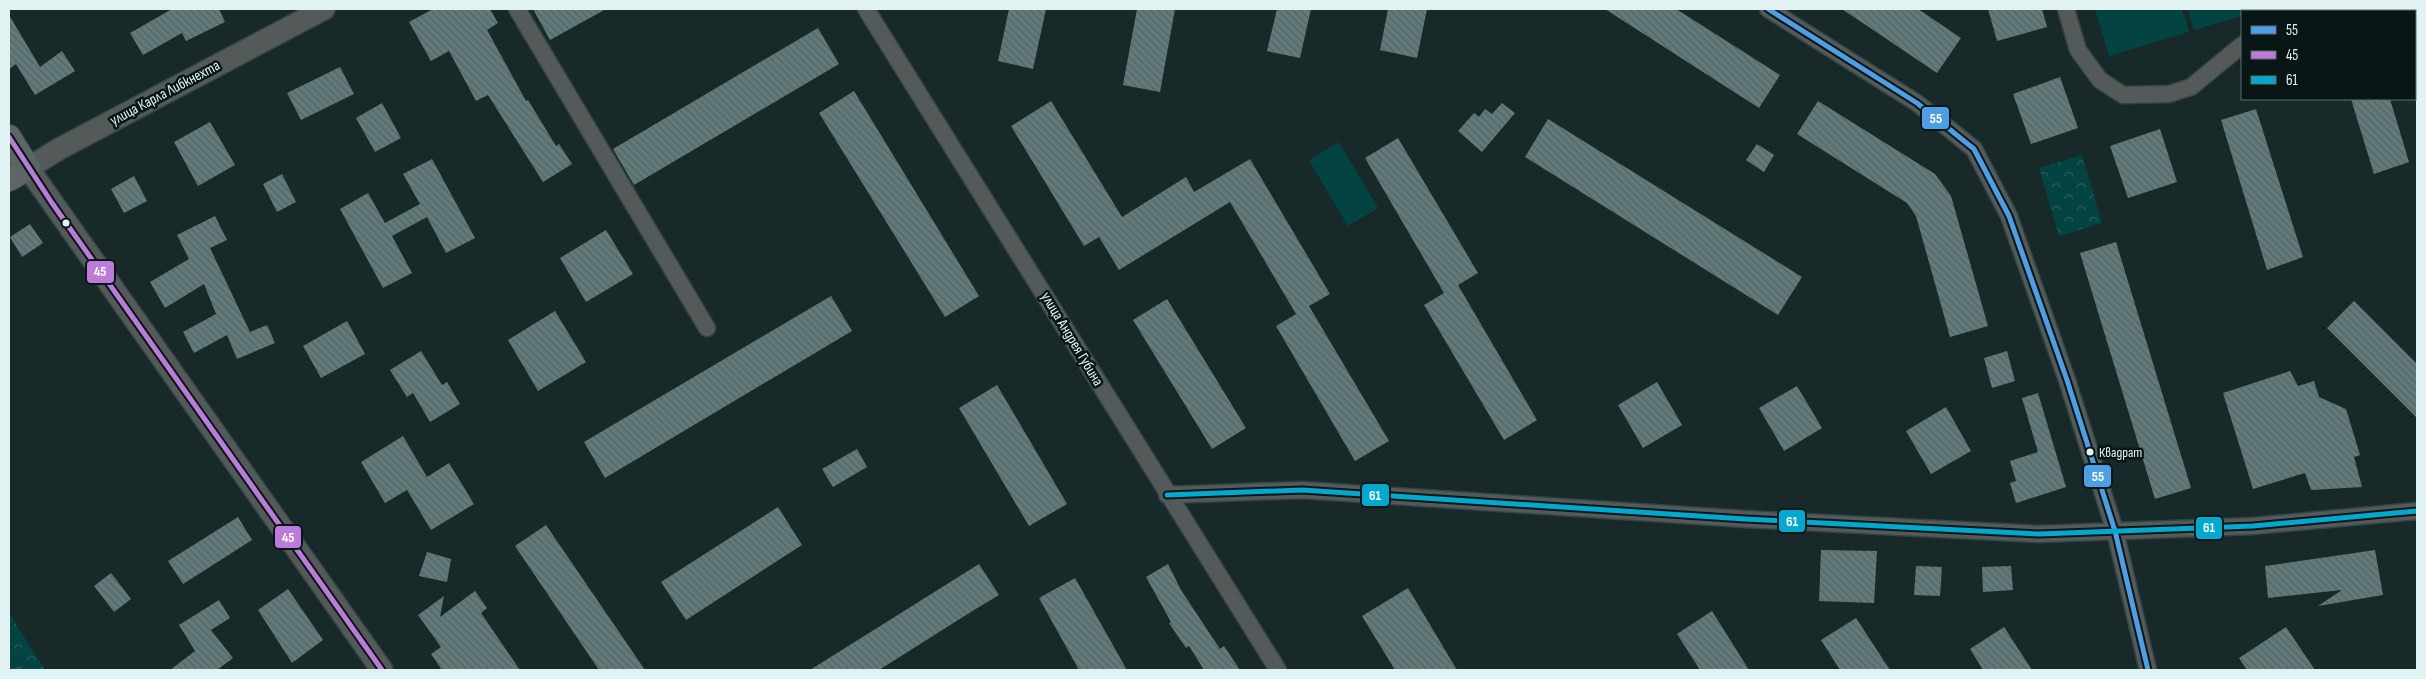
<svg xmlns="http://www.w3.org/2000/svg" width="2426" height="679" viewBox="0 0 2426 679" font-family="'Sofia Sans Condensed',sans-serif">
<defs>
<pattern id="park-crowns" width="20" height="18" patternUnits="userSpaceOnUse" patternTransform="scale(1.25)"><rect width="20" height="18" fill="#034443"/><path d="M2 6a3 3 0 1 1 6 0M12 15a3 3 0 1 1 6 0" fill="none" stroke="#275f5f"/></pattern>
<pattern id="building-back-hatch" width="6" height="6" patternUnits="userSpaceOnUse" patternTransform="scale(1.25)"><rect width="6" height="6" fill="#627a79"/><path d="M-1 5l2 2M0 0l6 6M5-1l2 2" fill="none" stroke="#546463"/></pattern>
</defs>
<rect width="100%" height="100%" fill="#172a29"/>
<!-- grass -->
<path fill="#034443" d="M 2095,9 L 2182,9 L 2189,32 L 2109,56 Z
M 2188,9 L 2243,9 L 2244,11 L 2242,11 L 2242,16 L 2194,30 Z
M 1339,142 L 1378,208 L 1348,226 L 1309,160 Z"/>
<!-- park -->
<path fill="url(#park-crowns)" d="M 2082,155 L 2102,223 L 2059,236 L 2039,168 Z
M 9,613 L 45,670 L 9,670 Z"/>
<!-- building -->
<path fill="url(#building-back-hatch)" d="M 172,9 L 219,9 L 225,22 L 186,41 L 182,33 L 143,55 L 130,33 Z
M 433,9 L 490,9 L 498,23 L 487,30 L 526,101 L 528,100 L 556,146 L 559,144 L 572,164 L 543,182 L 488,95 L 476,101 L 449,51 L 431,61 L 409,22 Z
M 533,9 L 606,9 L 550,40 Z
M 1009,9 L 1046,9 L 1033,69 L 998,61 Z
M 1137,9 L 1175,9 L 1160,92 L 1123,85 Z
M 1277,9 L 1311,9 L 1300,58 L 1267,51 Z
M 1388,9 L 1427,9 L 1417,58 L 1380,50 Z
M 1605,9 L 1676,9 L 1780,75 L 1759,108 Z
M 1842,9 L 1918,9 L 1961,38 L 1937,73 Z
M 1988,9 L 2042,9 L 2047,27 L 1997,41 Z
M 9,15 L 40,67 L 62,51 L 75,71 L 35,95 L 16,64 L 9,69 Z
M 818,28 L 839,64 L 634,185 L 613,149 Z
M 340,67 L 354,94 L 301,120 L 287,93 Z
M 2060,77 L 2078,128 L 2031,144 L 2013,94 Z
M 854,91 L 979,296 L 945,317 L 819,113 Z
M 2351,99 L 2390,99 L 2409,162 L 2374,174 Z
M 1051,101 L 1122,217 L 1186,177 L 1194,192 L 1250,159 L 1330,294 L 1309,306 L 1389,441 L 1355,461 L 1276,326 L 1296,314 L 1230,202 L 1119,270 L 1099,237 L 1084,246 L 1011,126 Z
M 1818,101 L 1935,174 L 1951,196 L 1988,326 L 1950,337 L 1916,216 L 1907,203 L 1797,134 Z
M 382,103 L 401,138 L 375,152 L 356,118 Z
M 1502,103 L 1515,113 L 1482,152 L 1458,131 L 1474,113 L 1479,117 L 1485,109 L 1492,114 Z
M 2256,109 L 2303,257 L 2267,270 L 2221,120 Z
M 1548,119 L 1802,277 L 1778,315 L 1525,157 Z
M 210,122 L 235,165 L 198,186 L 174,142 Z
M 2160,129 L 2177,182 L 2128,198 L 2110,146 Z
M 1398,138 L 1478,273 L 1458,285 L 1537,420 L 1504,440 L 1424,305 L 1444,293 L 1365,158 Z
M 1757,144 L 1774,155 L 1764,172 L 1746,160 Z
M 432,159 L 475,238 L 446,253 L 427,217 L 392,236 L 412,273 L 383,288 L 340,209 L 368,193 L 385,223 L 420,204 L 403,174 Z
M 282,174 L 296,202 L 277,212 L 263,184 Z
M 134,176 L 147,201 L 124,213 L 111,189 Z
M 215,216 L 227,240 L 210,248 L 250,332 L 267,325 L 275,343 L 237,359 L 227,335 L 194,353 L 183,332 L 216,314 L 204,284 L 165,308 L 150,282 L 189,259 L 177,235 Z
M 30,224 L 43,243 L 22,257 L 10,237 Z
M 606,230 L 633,274 L 586,302 L 560,258 Z
M 2116,242 L 2191,488 L 2155,499 L 2080,253 Z
M 831,296 L 852,331 L 605,478 L 584,442 Z
M 1167,299 L 1246,428 L 1212,449 L 1133,320 Z
M 2354,301 L 2417,364 L 2417,418 L 2327,328 Z
M 555,311 L 586,362 L 538,391 L 508,340 Z
M 347,321 L 365,354 L 321,378 L 303,346 Z
M 421,351 L 442,385 L 447,382 L 460,404 L 430,422 L 413,393 L 407,397 L 390,370 Z
M 2007,351 L 2015,381 L 1992,388 L 1984,358 Z
M 2290,371 L 2298,386 L 2314,381 L 2319,397 L 2346,409 L 2360,455 L 2354,457 L 2362,487 L 2311,490 L 2305,473 L 2253,489 L 2223,393 Z
M 1657,382 L 1682,425 L 1643,448 L 1618,405 Z
M 997,385 L 1067,504 L 1029,526 L 959,408 Z
M 1797,386 L 1822,428 L 1784,451 L 1759,408 Z
M 2038,393 L 2066,487 L 2016,503 L 2010,483 L 2016,481 L 2010,461 L 2038,452 L 2022,398 Z
M 1946,407 L 1971,451 L 1931,474 L 1906,431 Z
M 403,436 L 427,477 L 449,463 L 474,504 L 431,530 L 407,490 L 385,503 L 361,462 Z
M 857,449 L 867,467 L 833,487 L 822,469 Z
M 778,507 L 802,545 L 686,620 L 661,582 Z
M 238,517 L 252,540 L 183,584 L 168,561 Z
M 546,525 L 645,670 L 599,670 L 515,546 Z
M 1821,550 L 1877,551 L 1874,603 L 1819,601 Z
M 2375,550 L 2383,595 L 2318,606 L 2342,590 L 2268,598 L 2265,566 Z
M 427,552 L 451,559 L 447,582 L 419,576 Z
M 979,564 L 999,595 L 974,610 L 879,670 L 810,670 Z
M 1168,564 L 1181,590 L 1220,649 L 1224,646 L 1240,670 L 1204,670 L 1189,646 L 1186,648 L 1169,623 L 1171,622 L 1146,577 Z
M 1916,566 L 1942,567 L 1940,596 L 1914,595 Z
M 2011,566 L 2013,590 L 1983,592 L 1982,567 Z
M 111,573 L 131,599 L 114,612 L 94,586 Z
M 1075,578 L 1127,670 L 1079,670 L 1039,598 Z
M 1408,588 L 1457,670 L 1395,670 L 1362,616 Z
M 288,589 L 323,640 L 292,663 L 258,610 Z
M 475,591 L 487,608 L 481,613 L 520,670 L 442,670 L 431,654 L 441,647 L 418,615 L 444,596 L 440,617 Z
M 219,600 L 230,618 L 211,630 L 233,658 L 217,670 L 170,670 L 195,651 L 179,625 Z
M 1712,611 L 1749,670 L 1700,670 L 1677,634 Z
M 1856,618 L 1890,670 L 1840,670 L 1821,640 Z
M 2004,627 L 2032,670 L 1983,670 L 1970,649 Z
M 2286,627 L 2315,670 L 2247,670 L 2239,658 Z"/>
<g fill="none" stroke-linecap="round" stroke-linejoin="round">
<defs>
<path id="minor" d="M 517,9 L 707,328
M 866,9 L 1278,670
M 1768,9 L 1917,103 L 1974,149 L 2009,216 L 2067,380 L 2115,531 L 2148,670
M 2066,9 L 2078,50 L 2100,80 L 2123,95 L 2169,94 L 2191,87 L 2242,45
M 2282,11 L 2285,9
M 1167,495 L 1302,490 L 1745,519 L 2039,534 L 2253,526 L 2417,511"/>
<path id="tertiary" d="M 324,9 L 59,149 L 28,168 L 382,670"/>
<path id="secondary" d="M 9,137 L 28,168 L 9,179"/>
</defs>
<!-- minor casing -->
<use href="#minor" stroke="#354443" stroke-width="19"/>
<!-- tertiary casing -->
<use href="#tertiary" stroke="#354443" stroke-width="24"/>
<!-- secondary casing -->
<use href="#secondary" stroke="#354443" stroke-width="26"/>
<!-- minor -->
<use href="#minor" stroke="#545a5a" stroke-width="16"/>
<!-- tertiary -->
<use href="#tertiary" stroke="#545a5a" stroke-width="21"/>
<!-- secondary -->
<use href="#secondary" stroke="#5e6665" stroke-width="24"/>
<defs>
<path id="bus-1" d="M 1768,9 L 1917,103 L 1974,149 L 2009,216 L 2067,380 L 2115,531 L 2148,670"/>
<path id="bus-2" d="M 9,137 L 52,203 L 382,670"/>
<path id="bus-3" d="M 1167,495 L 1302,490 L 1745,519 L 2039,534 L 2253,526 L 2417,511"/>
</defs>
<!-- bus-1 casing -->
<use href="#bus-1" stroke="#081716" stroke-width="9"/>
<!-- bus-2 casing -->
<use href="#bus-2" stroke="#081716" stroke-width="9"/>
<!-- bus-3 casing -->
<use href="#bus-3" stroke="#081716" stroke-width="9"/>
<!-- bus-1 -->
<use href="#bus-1" stroke="#4d9ee5" stroke-width="5"/>
<!-- bus-2 -->
<use href="#bus-2" stroke="#bd7bd9" stroke-width="5"/>
<!-- bus-3 -->
<use href="#bus-3" stroke="#00a9ce" stroke-width="5"/>
</g>
<!-- markers -->
<g fill="#e0f3f2" stroke="#081716" stroke-width="2">
<circle cx="66" cy="223" r="4.5"/>
<circle cx="2090" cy="452" r="4.5"/>
</g>
<g text-anchor="middle" dominant-baseline="central" stroke-width="5" stroke-linejoin="round" paint-order="stroke">
<!-- bus labels -->
<g font-size="14" fill="#e0f3f2" stroke="#081716" text-anchor="start">
<text x="2099" y="452">Квадрат</text>
</g>
<!-- street labels -->
<g font-size="15" fill="#e0f3f2" stroke="#081716">
<text transform="translate(165 93) rotate(-28)">улица Карла Либкнехта</text>
<text transform="translate(1072 339) rotate(59)">улица Андрея Губина</text>
</g>
</g>
<g stroke="#081716" stroke-width="2">
<rect x="1921" y="106" width="29" height="24" rx="5" fill="#4d9ee5"/>
<rect x="86" y="260" width="29" height="24" rx="5" fill="#bd7bd9"/>
<rect x="2083" y="464" width="29" height="24" rx="5" fill="#4d9ee5"/>
<rect x="1361" y="483" width="29" height="24" rx="5" fill="#00a9ce"/>
<rect x="1778" y="509" width="28" height="24" rx="5" fill="#00a9ce"/>
<rect x="2195" y="516" width="28" height="24" rx="5" fill="#00a9ce"/>
<rect x="274" y="525" width="28" height="24" rx="5" fill="#bd7bd9"/>
</g>
<g font-size="14" text-anchor="middle" font-weight="bold" fill="#fff">
<text x="1936" y="123">55</text>
<text x="100" y="276">45</text>
<text x="2098" y="481">55</text>
<text x="1375" y="500">61</text>
<text x="1792" y="526">61</text>
<text x="2209" y="532">61</text>
<text x="288" y="542">45</text>
</g>
<!-- border -->
<rect width="2426" height="679" fill="none" stroke="#e0f3f2" stroke-width="20"/>
<!-- legend -->
<rect x="2241" y="10" width="175" height="90" fill="#081716" stroke="#5e6f6e"/>
<rect x="2251" y="26" width="25" height="8" fill="#4d9ee5" stroke="#5e6f6e"/>
<text x="2286" y="35" font-size="15" fill="#e0f3f2">55</text>
<rect x="2251" y="51" width="25" height="8" fill="#bd7bd9" stroke="#5e6f6e"/>
<text x="2286" y="60" font-size="15" fill="#e0f3f2">45</text>
<rect x="2251" y="76" width="25" height="8" fill="#00a9ce" stroke="#5e6f6e"/>
<text x="2286" y="85" font-size="15" fill="#e0f3f2">61</text>
</svg>
